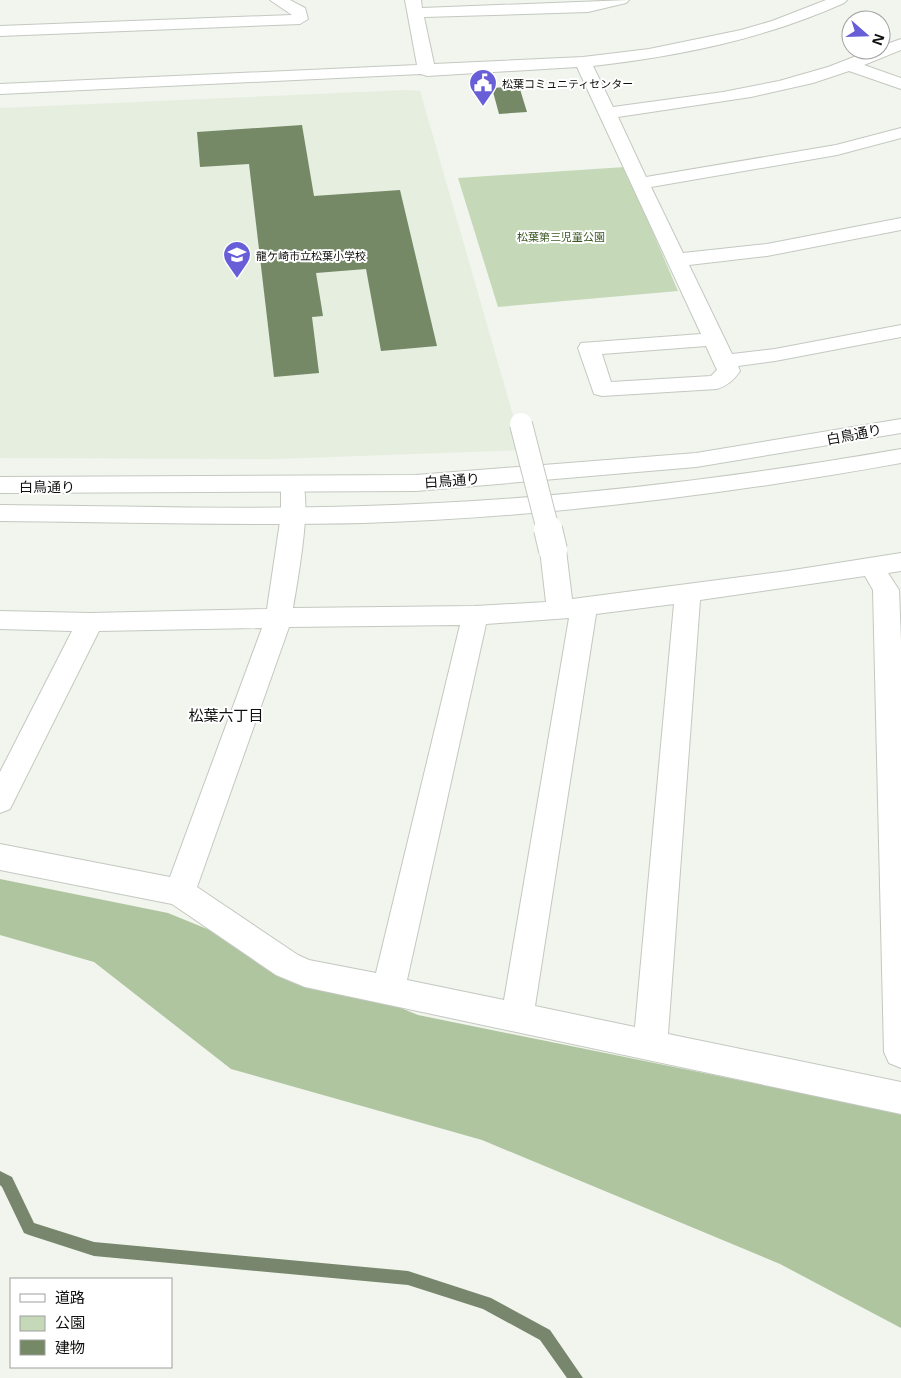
<svg xmlns="http://www.w3.org/2000/svg" width="901" height="1378" viewBox="0 0 901 1378" font-family="'Open Sans','Noto Sans JP',sans-serif">
<rect width="100%" height="100%" fill="#f1f5ed"/>
<!-- built -->
<path fill="#e5eedf" d="M 407,90 L 420,91 L 523,450 L 276,459 L 0,458 L 0,108 Z"/>
<!-- green -->
<path fill="#c5d9b8" d="M 625,167 L 678,291 L 498,307 L 458,178 Z"/>
<!-- forest -->
<path fill="#afc5a0" d="M 0,879 L 168,913 L 418,1015 L 901,1113 L 901,1328 L 780,1264 L 482,1140 L 231,1069 L 94,962 L 0,935 Z"/>
<g fill="none" stroke-linecap="round" stroke-linejoin="round">
<!-- stream -->
<path fill="#77866c" fill-rule="evenodd" d="M 0,1171 L 12,1177 L 34,1223 L 94,1242 L 408,1271 L 491,1298 L 550,1330 L 583,1378 L 567,1378 L 540,1340 L 483,1309 L 408,1285 L 94,1256 L 29,1235 L 24,1233 L 2,1187 L 0,1185 Z"/>
</g>
<!-- building -->
<path fill="#758967" d="M 519,86 L 527,112 L 499,114 L 492,88 Z
M 302,125 L 314,196 L 400,190 L 437,346 L 381,351 L 366,269 L 316,273 L 323,316 L 312,317 L 319,373 L 274,377 L 249,164 L 200,167 L 197,132 Z"/>
<g fill="none" stroke-linecap="round" stroke-linejoin="round">
<defs>
<path id="minor" d="M 270,0 L 290,0 L 305,8 L 308,19 L 300,24 L 0,36 L 0,26 L 292,15 Z
M 405,0 L 421,0 L 422,8 L 629,0 L 626,3 L 588,12 L 424,17 L 434,64 L 583,57 L 649,49 L 741,30 L 772,21 L 826,0 L 847,0 L 844,3 C 764,39 680,56 593,66 L 613,107 L 723,92 L 779,81 L 828,67 L 872,50 L 881,50 L 881,46 L 901,39 L 901,50 L 864,65 L 901,78 L 901,89 L 849,71 L 813,83 L 751,97 L 618,117 L 646,177 L 836,145 L 901,128 L 901,138 L 837,155 L 651,187 L 683,253 L 767,244 L 901,218 L 901,230 L 767,256 L 689,265 L 732,354 L 775,349 L 901,325 L 901,337 L 775,361 L 738,366 L 740,371 C 734,380 727,386 717,389 L 602,396 L 594,394 L 578,348 L 581,343 L 701,334 L 577,67 L 427,76 L 421,74 L 0,94 L 0,84 L 417,65 ZM 706,346 L 717,370 L 711,376 L 611,382 L 602,354 Z
M 293,477 L 301,480 C 313,498 297,584 293,608 L 475,606 L 546,602 L 540,550 L 544,544 L 553,542 L 562,544 L 566,550 L 572,599 L 787,571 L 901,553 L 901,571 L 888,573 L 899,590 L 901,641 L 901,1068 L 889,1063 L 884,1052 L 873,590 L 865,576 L 700,600 L 668,1034 L 901,1082 L 901,1114 L 305,987 L 276,975 L 172,904 L 0,870 L 0,844 L 170,877 L 262,628 L 99,631 L 10,809 L 0,813 L 0,772 L 72,631 L 0,629 L 0,611 L 90,613 L 267,609 L 281,515 L 281,485 L 285,480 ZM 674,604 L 635,1027 L 535,1006 L 596,614 ZM 569,618 L 504,1000 L 407,980 L 486,624 ZM 460,625 L 376,973 L 309,960 L 298,955 L 197,887 L 289,627 Z"/>
<path id="major" d="M 901,419 L 901,433 L 696,467 L 416,491 L 0,493 L 0,477 L 416,475 L 696,453 Z
M 901,449 L 901,463 C 724,495 544,517 364,523 C 242,526 121,522 0,521 L 0,505 C 121,506 242,510 364,506 C 544,501 724,480 901,449 Z"/>
</defs>
<!-- minor casing -->
<use href="#minor" stroke="#c3c8c0" stroke-width="2"/>
<!-- major casing -->
<use href="#major" stroke="#c3c8c0" stroke-width="2"/>
<!-- minor -->
<use href="#minor" fill="#fff" fill-rule="evenodd"/>
<!-- major -->
<use href="#major" fill="#fff" fill-rule="evenodd"/>
<defs>
<path id="minor-bridge-far1" d="M 521,424 L 548,530"/>
<path id="minor-bridge" d="M 548,529 L 553,550"/>
</defs>
<!-- minor-bridge-far1 casing -->
<use href="#minor-bridge-far1" stroke="#c3c8c0" stroke-width="24" stroke-linecap="butt"/>
<!-- minor-bridge casing -->
<use href="#minor-bridge" stroke="#c3c8c0" stroke-width="30" stroke-linecap="butt"/>
<!-- minor-bridge-far1 -->
<use href="#minor-bridge-far1" stroke="#fff" stroke-width="22"/>
<!-- minor-bridge -->
<use href="#minor-bridge" stroke="#fff" stroke-width="28"/>
</g>
<!-- icons -->
<defs>
<symbol id="civic-pin" viewBox="-11 -11 22 30"><path d="M0 17L-7.5 6A9.5 9.5 0 1 1 7.5 6Z" fill="#685ed8" stroke="#fff"/><path d="M-.6-6.5H3V-4.5H.6V-3L4-1V1h2V6H-6V1h2V-1L-.6-3ZM-1.2 2.5V6h2.4V2.5Z" fill="#fff"/></symbol>
<symbol id="school-pin" viewBox="-11 -11 22 30"><path d="M0 17L-7.5 6A9.5 9.5 0 1 1 7.5 6Z" fill="#685ed8" stroke="#fff"/><path d="M0-5L7-2L0 1L-7-2ZM-4 1L0 2.5L4 1V4Q0 6-4 4Z" fill="#fff"/></symbol>
</defs>
<g fill-rule="evenodd">
<use href="#civic-pin" x="467" y="67" width="32" height="43"/>
<use href="#school-pin" x="221" y="239" width="32" height="43"/>
</g>
<g text-anchor="middle" dominant-baseline="central" stroke-width="4" stroke-linejoin="round" paint-order="stroke">
<!-- far-poi labels -->
<g font-size="11" fill="#0f100e" stroke="#fff" text-anchor="start">
<text x="502" y="83">松葉コミュニティセンター</text>
<text x="256" y="255">龍ケ崎市立松葉小学校</text>
</g>
<!-- far-park labels -->
<g font-size="11" fill="#3c5823" stroke="#fff">
<text x="561" y="236">松葉第三児童公園</text>
</g>
<!-- street labels -->
<g font-size="14" fill="#0f100e" stroke="#fff">
<text transform="translate(854 434) rotate(-11)">白鳥通り</text>
<text transform="translate(452 480) rotate(-4)">白鳥通り</text>
<text x="47" y="486">白鳥通り</text>
</g>
<!-- neighbourhood labels -->
<g font-size="15" fill="#0f100e" stroke="#fff">
<text x="226" y="715">松葉六丁目</text>
</g>
</g>
<!-- legend -->
<rect x="10" y="1278" width="162" height="90" fill="#ffffff" stroke="#9f9f9f"/>
<rect x="20" y="1294" width="25" height="8" fill="#ffffff" stroke="#9f9f9f"/>
<text x="55" y="1303" font-size="15" fill="#0f100e">道路</text>
<rect x="20" y="1316" width="25" height="15" fill="#c5d9b8" stroke="#9f9f9f"/>
<text x="55" y="1328" font-size="15" fill="#0f100e">公園</text>
<rect x="20" y="1340" width="25" height="15" fill="#758967" stroke="#9f9f9f"/>
<text x="55" y="1353" font-size="15" fill="#0f100e">建物</text>
<!-- north arrow -->
<g transform="translate(866 35) rotate(110)"><circle r="24" fill="#ffffff" stroke="#9f9f9f"/>
<path d="M0-4L9 19L0 12L-9 19Z" fill="#685ed8"/>
<text y="-8" font-size="14" font-weight="bold" text-anchor="middle" fill="#0f100e">N</text>
</g>
</svg>
